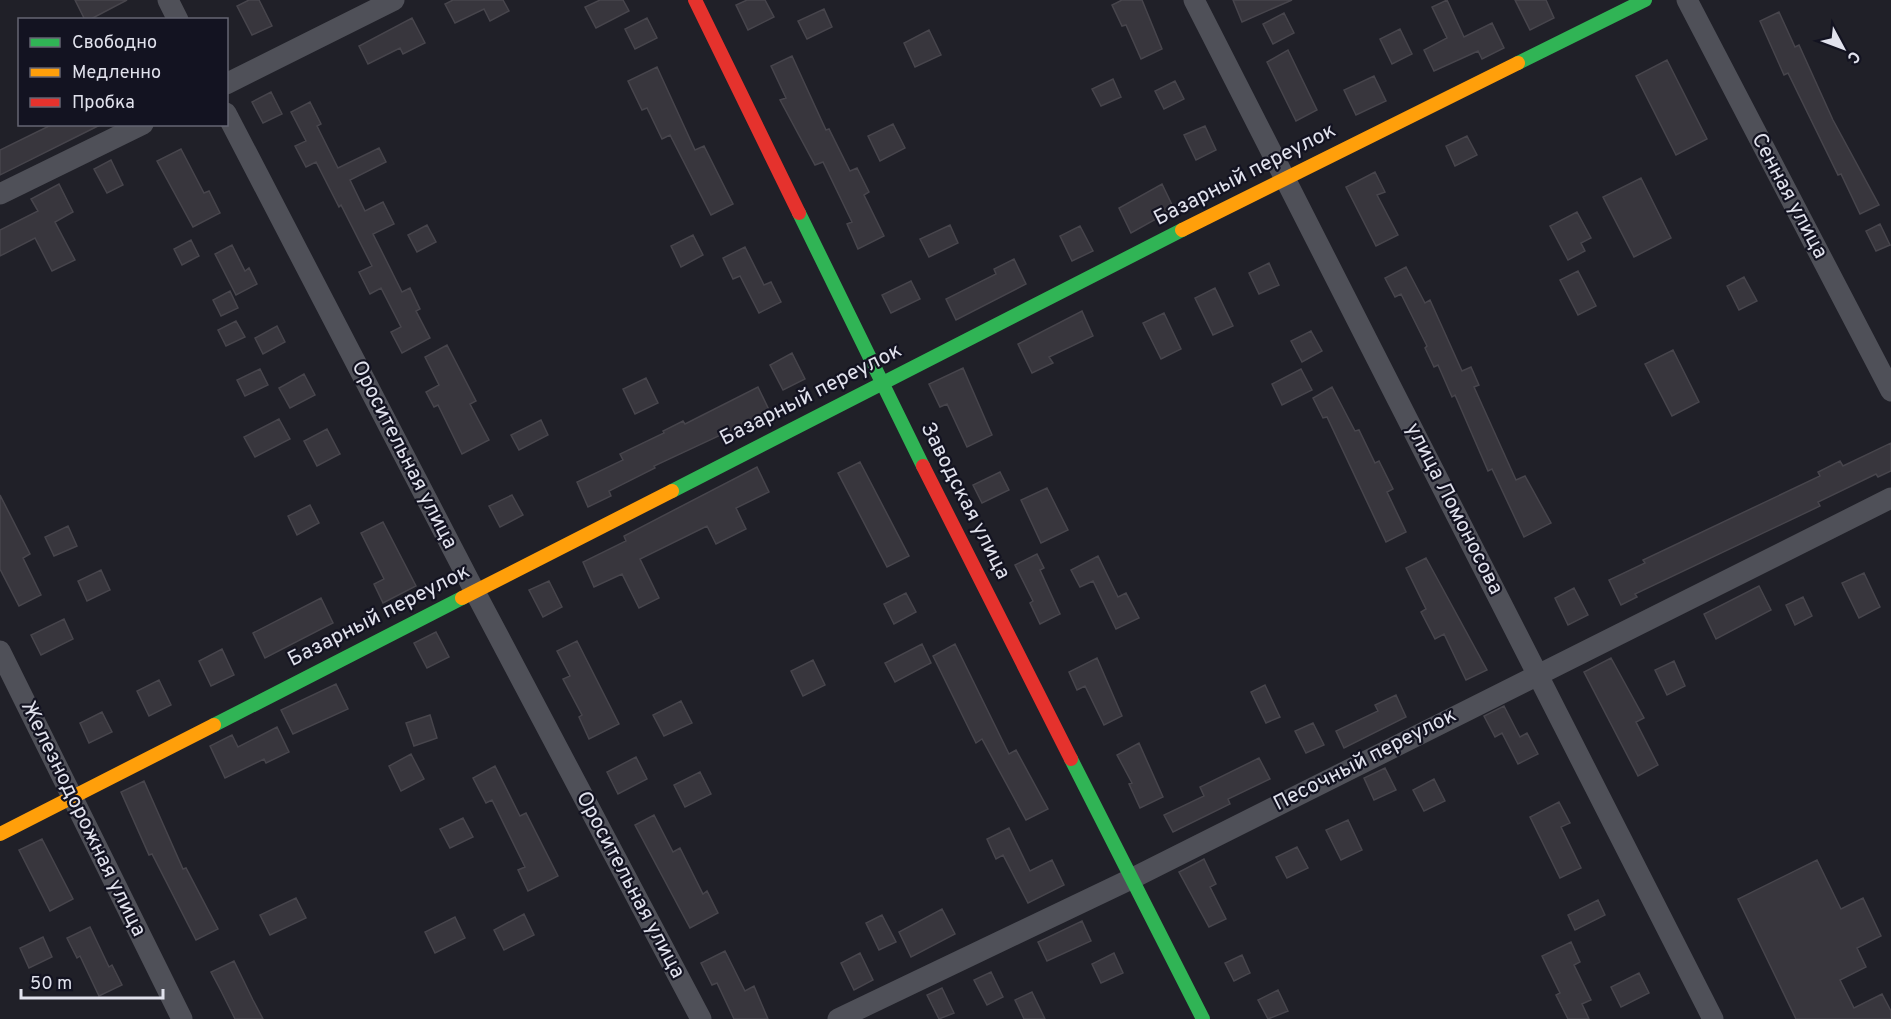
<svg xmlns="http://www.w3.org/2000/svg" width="1891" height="1019" viewBox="0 0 1891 1019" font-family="Overpass,sans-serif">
<rect width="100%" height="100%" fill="#202028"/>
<!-- building -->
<path fill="#38363d" stroke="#47454c" stroke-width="1.5" d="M 75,0 L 127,0 L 89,20 L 85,20 Z
M 249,0 L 259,0 L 272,26 L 252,35 L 237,6 Z
M 453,0 L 503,0 L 509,11 L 490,21 L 484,9 L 455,23 L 445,4 Z
M 600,0 L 623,0 L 629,11 L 596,28 L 585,7 Z
M 747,0 L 765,0 L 774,17 L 748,30 L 736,5 Z
M 1122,0 L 1142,0 L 1162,49 L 1141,59 L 1126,25 L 1122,26 L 1112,5 Z
M 1233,0 L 1292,0 L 1242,22 Z
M 1447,0 L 1464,37 L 1492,23 L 1504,48 L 1482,59 L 1478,51 L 1434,71 L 1424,50 L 1447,38 L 1432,7 Z
M 1515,0 L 1546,0 L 1554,18 L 1530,30 Z
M 824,9 L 832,27 L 807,39 L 798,21 Z
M 1779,12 L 1795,47 L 1799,45 L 1833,120 L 1879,205 L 1860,214 L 1841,174 L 1838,175 L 1788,73 L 1784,75 L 1760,21 Z
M 1284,13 L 1294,33 L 1273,44 L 1263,24 Z
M 412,18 L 425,43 L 403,54 L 400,48 L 368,64 L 359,46 Z
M 647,18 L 657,38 L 635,49 L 625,29 Z
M 1400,29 L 1412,54 L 1392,64 L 1380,39 Z
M 929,30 L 941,55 L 915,67 L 904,43 Z
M 1288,50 L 1317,110 L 1296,121 L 1267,62 Z
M 792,56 L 826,130 L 829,129 L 850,171 L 857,168 L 869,192 L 864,195 L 884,236 L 858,249 L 847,224 L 852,222 L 823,162 L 815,165 L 780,100 L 786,98 L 771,66 Z
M 1667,60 L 1707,139 L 1676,155 L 1636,76 Z
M 657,67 L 695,150 L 704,146 L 733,204 L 711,215 L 670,135 L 662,139 L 647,108 L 642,110 L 628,81 Z
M 1374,76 L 1386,101 L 1356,115 L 1344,90 Z
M 1113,79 L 1121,97 L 1101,106 L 1092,89 Z
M 1175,81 L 1184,99 L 1164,109 L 1155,91 Z
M 271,92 L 282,114 L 263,123 L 252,102 Z
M 310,102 L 321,124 L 317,126 L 338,168 L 379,148 L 386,162 L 350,180 L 365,211 L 383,202 L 394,224 L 373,234 L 402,292 L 410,288 L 420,309 L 416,311 L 430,338 L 402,353 L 391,332 L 401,327 L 381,288 L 370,294 L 359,272 L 372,266 L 341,205 L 339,207 L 316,162 L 306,167 L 295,146 L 306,141 L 291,112 Z
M 53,124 L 102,124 L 0,175 L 0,150 Z
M 893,124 L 905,148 L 880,161 L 868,136 Z
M 1205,126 L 1216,150 L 1196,160 L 1184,135 Z
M 1467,136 L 1477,155 L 1455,166 L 1446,146 Z
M 181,149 L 204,193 L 209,191 L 220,213 L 193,227 L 157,161 Z
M 111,160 L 123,185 L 107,193 L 94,169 Z
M 1375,172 L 1385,192 L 1377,195 L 1398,235 L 1376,246 L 1346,187 Z
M 1641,178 L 1671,238 L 1634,257 L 1603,197 Z
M 59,184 L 73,212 L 55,222 L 75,260 L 52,271 L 35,238 L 0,256 L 0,230 L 38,211 L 31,199 Z
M 1162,184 L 1174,209 L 1131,233 L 1119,208 Z
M 1577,212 L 1591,238 L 1581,243 L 1585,251 L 1568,260 L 1550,226 Z
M 1880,224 L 1890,245 L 1876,251 L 1866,231 Z
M 427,225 L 436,242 L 417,252 L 408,235 Z
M 950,225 L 958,243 L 929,257 L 920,239 Z
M 1080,226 L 1093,251 L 1072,261 L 1060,236 Z
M 693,235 L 703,255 L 681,267 L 671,246 Z
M 191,240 L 199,256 L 182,265 L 174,249 Z
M 232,245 L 245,271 L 249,268 L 257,284 L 236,295 L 215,254 Z
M 745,247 L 764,285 L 771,282 L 781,302 L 759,313 L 740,276 L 733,279 L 723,258 Z
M 1014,259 L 1026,284 L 956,320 L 946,299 L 996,274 L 994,269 Z
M 1269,263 L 1279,285 L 1259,294 L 1249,273 Z
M 1406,267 L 1425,303 L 1430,300 L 1462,371 L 1471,367 L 1479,385 L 1474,387 L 1516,480 L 1525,476 L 1551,523 L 1524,537 L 1492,469 L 1488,471 L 1455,395 L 1452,397 L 1438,365 L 1434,367 L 1425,348 L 1427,346 L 1401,294 L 1395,297 L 1385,278 Z
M 1578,271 L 1596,306 L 1578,315 L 1560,280 Z
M 1744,277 L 1757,301 L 1739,310 L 1727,286 Z
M 911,281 L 920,299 L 891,313 L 882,295 Z
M 1215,288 L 1233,326 L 1213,335 L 1195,298 Z
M 230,291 L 238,308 L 221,316 L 213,300 Z
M 1082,311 L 1093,336 L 1049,357 L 1053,363 L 1032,373 L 1018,344 Z
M 1164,313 L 1181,349 L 1161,359 L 1143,323 Z
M 236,321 L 245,337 L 226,346 L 218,330 Z
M 277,326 L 285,342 L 263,354 L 255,338 Z
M 1311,331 L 1322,351 L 1302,362 L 1291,341 Z
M 447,345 L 476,401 L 470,404 L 489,440 L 462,454 L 438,405 L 434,407 L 426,392 L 439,385 L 425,357 Z
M 1673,350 L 1699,402 L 1672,416 L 1645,364 Z
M 792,353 L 805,379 L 783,390 L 770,365 Z
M 963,368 L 992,435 L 967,447 L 947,404 L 940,407 L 929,384 Z
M 260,369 L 268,385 L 245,396 L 237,380 Z
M 1301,369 L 1312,390 L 1282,405 L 1272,384 Z
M 304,374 L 315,395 L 290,408 L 279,388 Z
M 646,378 L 658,403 L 635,414 L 623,389 Z
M 758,387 L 770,412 L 654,466 L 655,468 L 609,491 L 611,496 L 588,507 L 577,482 L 623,460 L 620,454 L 664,433 L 663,431 L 683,421 L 685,424 Z
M 1332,387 L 1355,431 L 1359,430 L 1375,463 L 1379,461 L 1393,489 L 1387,492 L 1406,532 L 1386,542 L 1327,417 L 1323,418 L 1313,398 Z
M 279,419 L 290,439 L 255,457 L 244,437 Z
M 541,420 L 548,435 L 519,450 L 511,435 Z
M 327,429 L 340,454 L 317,466 L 304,441 Z
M 1891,443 L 1891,471 L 1878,477 L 1876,474 L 1818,502 L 1820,506 L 1635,594 L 1637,597 L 1621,605 L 1609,580 L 1645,563 L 1643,560 L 1820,476 L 1818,472 L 1840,461 L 1843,466 Z
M 860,462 L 909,556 L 887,567 L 838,473 Z
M 757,467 L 769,492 L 736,508 L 746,529 L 716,544 L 707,526 L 640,559 L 659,598 L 639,608 L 622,574 L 594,587 L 583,562 L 626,541 L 624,536 Z
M 1000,472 L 1009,490 L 982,503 L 973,485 Z
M 1047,488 L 1068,530 L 1041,543 L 1021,500 Z
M 0,495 L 30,554 L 23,558 L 41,595 L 19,606 L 0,569 Z
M 512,495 L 523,515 L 500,527 L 489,506 Z
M 310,505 L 319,523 L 297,535 L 288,516 Z
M 383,522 L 416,586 L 383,603 L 374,584 L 384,579 L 361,533 Z
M 68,526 L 77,546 L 54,556 L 45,537 Z
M 1037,554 L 1044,568 L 1040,570 L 1060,614 L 1040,624 L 1030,603 L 1033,601 L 1015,565 Z
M 1098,556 L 1118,597 L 1126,593 L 1139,618 L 1116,629 L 1093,581 L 1080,587 L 1071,570 Z
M 1426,558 L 1487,670 L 1466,680 L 1444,634 L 1435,639 L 1421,612 L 1426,609 L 1406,568 Z
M 101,570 L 110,590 L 87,601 L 78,581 Z
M 1864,573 L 1880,607 L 1859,618 L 1842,583 Z
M 549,581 L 562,607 L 543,617 L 529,590 Z
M 1759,586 L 1771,610 L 1716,639 L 1704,614 Z
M 1574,588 L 1588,615 L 1568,625 L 1555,598 Z
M 906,593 L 916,612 L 894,624 L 884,604 Z
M 1803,597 L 1812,616 L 1795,625 L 1786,605 Z
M 321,598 L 333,623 L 265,658 L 253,633 Z
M 64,619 L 73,639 L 41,655 L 31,635 Z
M 436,632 L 449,657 L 427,668 L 414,643 Z
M 577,641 L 619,724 L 589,739 L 579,717 L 582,715 L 563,679 L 570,676 L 557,651 Z
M 922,644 L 931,663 L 895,682 L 885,663 Z
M 955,644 L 1009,754 L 1016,750 L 1048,809 L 1026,820 L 982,739 L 976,743 L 933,656 Z
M 222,649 L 234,675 L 211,686 L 199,661 Z
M 1097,658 L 1122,716 L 1104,725 L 1085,686 L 1077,690 L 1069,672 Z
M 1611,658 L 1644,718 L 1636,722 L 1658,765 L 1638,776 L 1584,672 Z
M 813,660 L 825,685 L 803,696 L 791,671 Z
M 1674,661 L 1685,686 L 1667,695 L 1655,670 Z
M 159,680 L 171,705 L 149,716 L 137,691 Z
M 336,684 L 348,709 L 293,734 L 281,710 Z
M 1265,685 L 1280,717 L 1266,723 L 1251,692 Z
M 1396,695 L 1406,717 L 1344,748 L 1336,731 L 1378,711 L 1375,705 Z
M 681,701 L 692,723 L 664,736 L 653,715 Z
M 1504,706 L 1520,737 L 1527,733 L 1538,754 L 1518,764 L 1502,733 L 1495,737 L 1484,716 Z
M 102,712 L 112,732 L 89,743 L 80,723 Z
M 430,715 L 437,738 L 414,746 L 406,723 Z
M 1313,723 L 1324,745 L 1306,753 L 1295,731 Z
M 277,727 L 289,752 L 266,763 L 264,759 L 225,778 L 210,746 L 232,735 L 238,747 Z
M 1139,743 L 1163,797 L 1140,808 L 1129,784 L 1132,783 L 1117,755 Z
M 411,754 L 424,779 L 401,791 L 389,766 Z
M 636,757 L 647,779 L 618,794 L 607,772 Z
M 1259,758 L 1270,779 L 1228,799 L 1230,804 L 1173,832 L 1164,815 L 1204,796 L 1200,787 Z
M 495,766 L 520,816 L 526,813 L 558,876 L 528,891 L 518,870 L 525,867 L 492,800 L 486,803 L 473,778 Z
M 1385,768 L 1396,790 L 1374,800 L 1364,778 Z
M 700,772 L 711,794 L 685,807 L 674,785 Z
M 1434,779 L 1445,801 L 1424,811 L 1413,790 Z
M 144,781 L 183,869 L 186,868 L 218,929 L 196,940 L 152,854 L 149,855 L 121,792 Z
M 1559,802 L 1570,823 L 1561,827 L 1581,868 L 1560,878 L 1530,817 Z
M 654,815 L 673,852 L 680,848 L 703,894 L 707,891 L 718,913 L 690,928 L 635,825 Z
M 463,818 L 473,837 L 450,848 L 440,829 Z
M 1348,820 L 1362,850 L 1341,860 L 1326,830 Z
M 1009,828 L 1030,871 L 1052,860 L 1064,885 L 1028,903 L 1003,855 L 996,859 L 987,839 Z
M 42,839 L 73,899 L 50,911 L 19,850 Z
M 1297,847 L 1308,868 L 1287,878 L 1276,857 Z
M 1204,859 L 1216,884 L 1210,887 L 1226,919 L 1209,927 L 1179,872 Z
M 1817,860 L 1841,909 L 1863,898 L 1881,936 L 1857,948 L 1866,967 L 1840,980 L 1854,1008 L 1882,994 L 1891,1011 L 1891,1019 L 1796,1019 L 1738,899 Z
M 296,898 L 306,918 L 270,935 L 260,915 Z
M 1598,900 L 1605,915 L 1575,930 L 1568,915 Z
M 942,909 L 955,934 L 911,957 L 899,932 Z
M 524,914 L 534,935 L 504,950 L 494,930 Z
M 882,915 L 896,942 L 879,950 L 866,923 Z
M 455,917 L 465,938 L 435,953 L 425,932 Z
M 1082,921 L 1091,941 L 1047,961 L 1038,942 Z
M 90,927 L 109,967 L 112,965 L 122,985 L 99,996 L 80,956 L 77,958 L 67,938 Z
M 43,937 L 52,957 L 29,968 L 20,948 Z
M 1571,942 L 1580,962 L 1574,965 L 1591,1000 L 1582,1004 L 1589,1019 L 1568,1019 L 1556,995 L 1560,993 L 1542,956 Z
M 725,951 L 745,991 L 754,986 L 768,1019 L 734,1019 L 717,983 L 712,985 L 701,963 Z
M 860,953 L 873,980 L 854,990 L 841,963 Z
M 1114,953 L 1123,973 L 1101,983 L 1092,964 Z
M 1242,955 L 1250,973 L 1234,981 L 1225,963 Z
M 234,961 L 253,1000 L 263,1019 L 235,1019 L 221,991 L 211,972 Z
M 991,972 L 1003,997 L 987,1005 L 974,980 Z
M 1639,973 L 1649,993 L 1621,1007 L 1611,987 Z
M 942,988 L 954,1013 L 939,1019 L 927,995 Z
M 1278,990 L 1288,1011 L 1268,1019 L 1258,1000 Z
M 1032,992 L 1045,1019 L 1024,1019 L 1015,1000 Z"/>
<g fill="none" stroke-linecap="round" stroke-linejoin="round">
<!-- street -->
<path stroke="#4f5058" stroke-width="21" d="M 168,0 L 178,20
M 1194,0 L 1713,1019
M 1687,0 L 1891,391
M 226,84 L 394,0
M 226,113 L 474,590 L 701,1019
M 0,194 L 143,124
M 0,651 L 182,1019
M 838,1019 L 1133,878 L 1891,498"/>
<!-- fast -->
<path stroke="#30b455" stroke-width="14" d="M 1518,63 L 1645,0
M 799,213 L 923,466
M 672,491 L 1182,230
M 214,725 L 462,598
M 1071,759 L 1203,1019"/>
<!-- slow -->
<path stroke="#ff9f0a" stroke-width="14" d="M 1182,230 L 1518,63
M 462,598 L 672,491
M 0,834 L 214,725"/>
<!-- jam -->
<path stroke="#e5322d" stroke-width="14" d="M 695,0 L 799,213
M 923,466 L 1071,759"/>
</g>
<g text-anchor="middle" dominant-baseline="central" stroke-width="4.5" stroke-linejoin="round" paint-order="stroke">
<!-- street labels -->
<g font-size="21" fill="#e1e2ed" stroke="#131321">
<text transform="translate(1245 175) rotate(-27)">Базарный переулок</text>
<text transform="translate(1789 196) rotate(62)">Сенная улица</text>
<text transform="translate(811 395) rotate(-27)">Базарный переулок</text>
<text transform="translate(404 455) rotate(63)">Оросительная улица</text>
<text transform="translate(965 501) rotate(63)">Заводская улица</text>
<text transform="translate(1454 509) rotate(63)">улица Ломоносова</text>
<text transform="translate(379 616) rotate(-27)">Базарный переулок</text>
<text transform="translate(1365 760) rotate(-27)">Песочный переулок</text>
<text transform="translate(83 819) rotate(64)">Железнодорожная улица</text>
<text transform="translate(630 885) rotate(62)">Оросительная улица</text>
</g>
</g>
<!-- legend -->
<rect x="18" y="18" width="210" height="108" fill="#131321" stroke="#656673" stroke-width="1.5"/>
<rect x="30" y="38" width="30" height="9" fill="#30b455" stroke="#656673" stroke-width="1.5"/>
<text x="72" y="48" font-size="18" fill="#e1e2ed">Свободно</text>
<rect x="30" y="68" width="30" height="9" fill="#ff9f0a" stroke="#656673" stroke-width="1.5"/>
<text x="72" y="78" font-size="18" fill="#e1e2ed">Медленно</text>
<rect x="30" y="98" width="30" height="9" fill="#e5322d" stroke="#656673" stroke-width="1.5"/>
<text x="72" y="108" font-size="18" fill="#e1e2ed">Пробка</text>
<!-- north arrow -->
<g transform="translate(1843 48) rotate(131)" stroke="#131321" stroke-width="4.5" paint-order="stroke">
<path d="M0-4.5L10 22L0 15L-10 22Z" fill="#e1e2ed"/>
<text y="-9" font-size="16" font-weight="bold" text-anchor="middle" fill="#e1e2ed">С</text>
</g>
<!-- scale -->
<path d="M21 989v9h142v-9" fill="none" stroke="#e1e2ed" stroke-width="3"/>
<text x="30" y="989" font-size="18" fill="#e1e2ed" stroke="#131321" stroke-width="4.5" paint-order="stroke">50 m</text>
</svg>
